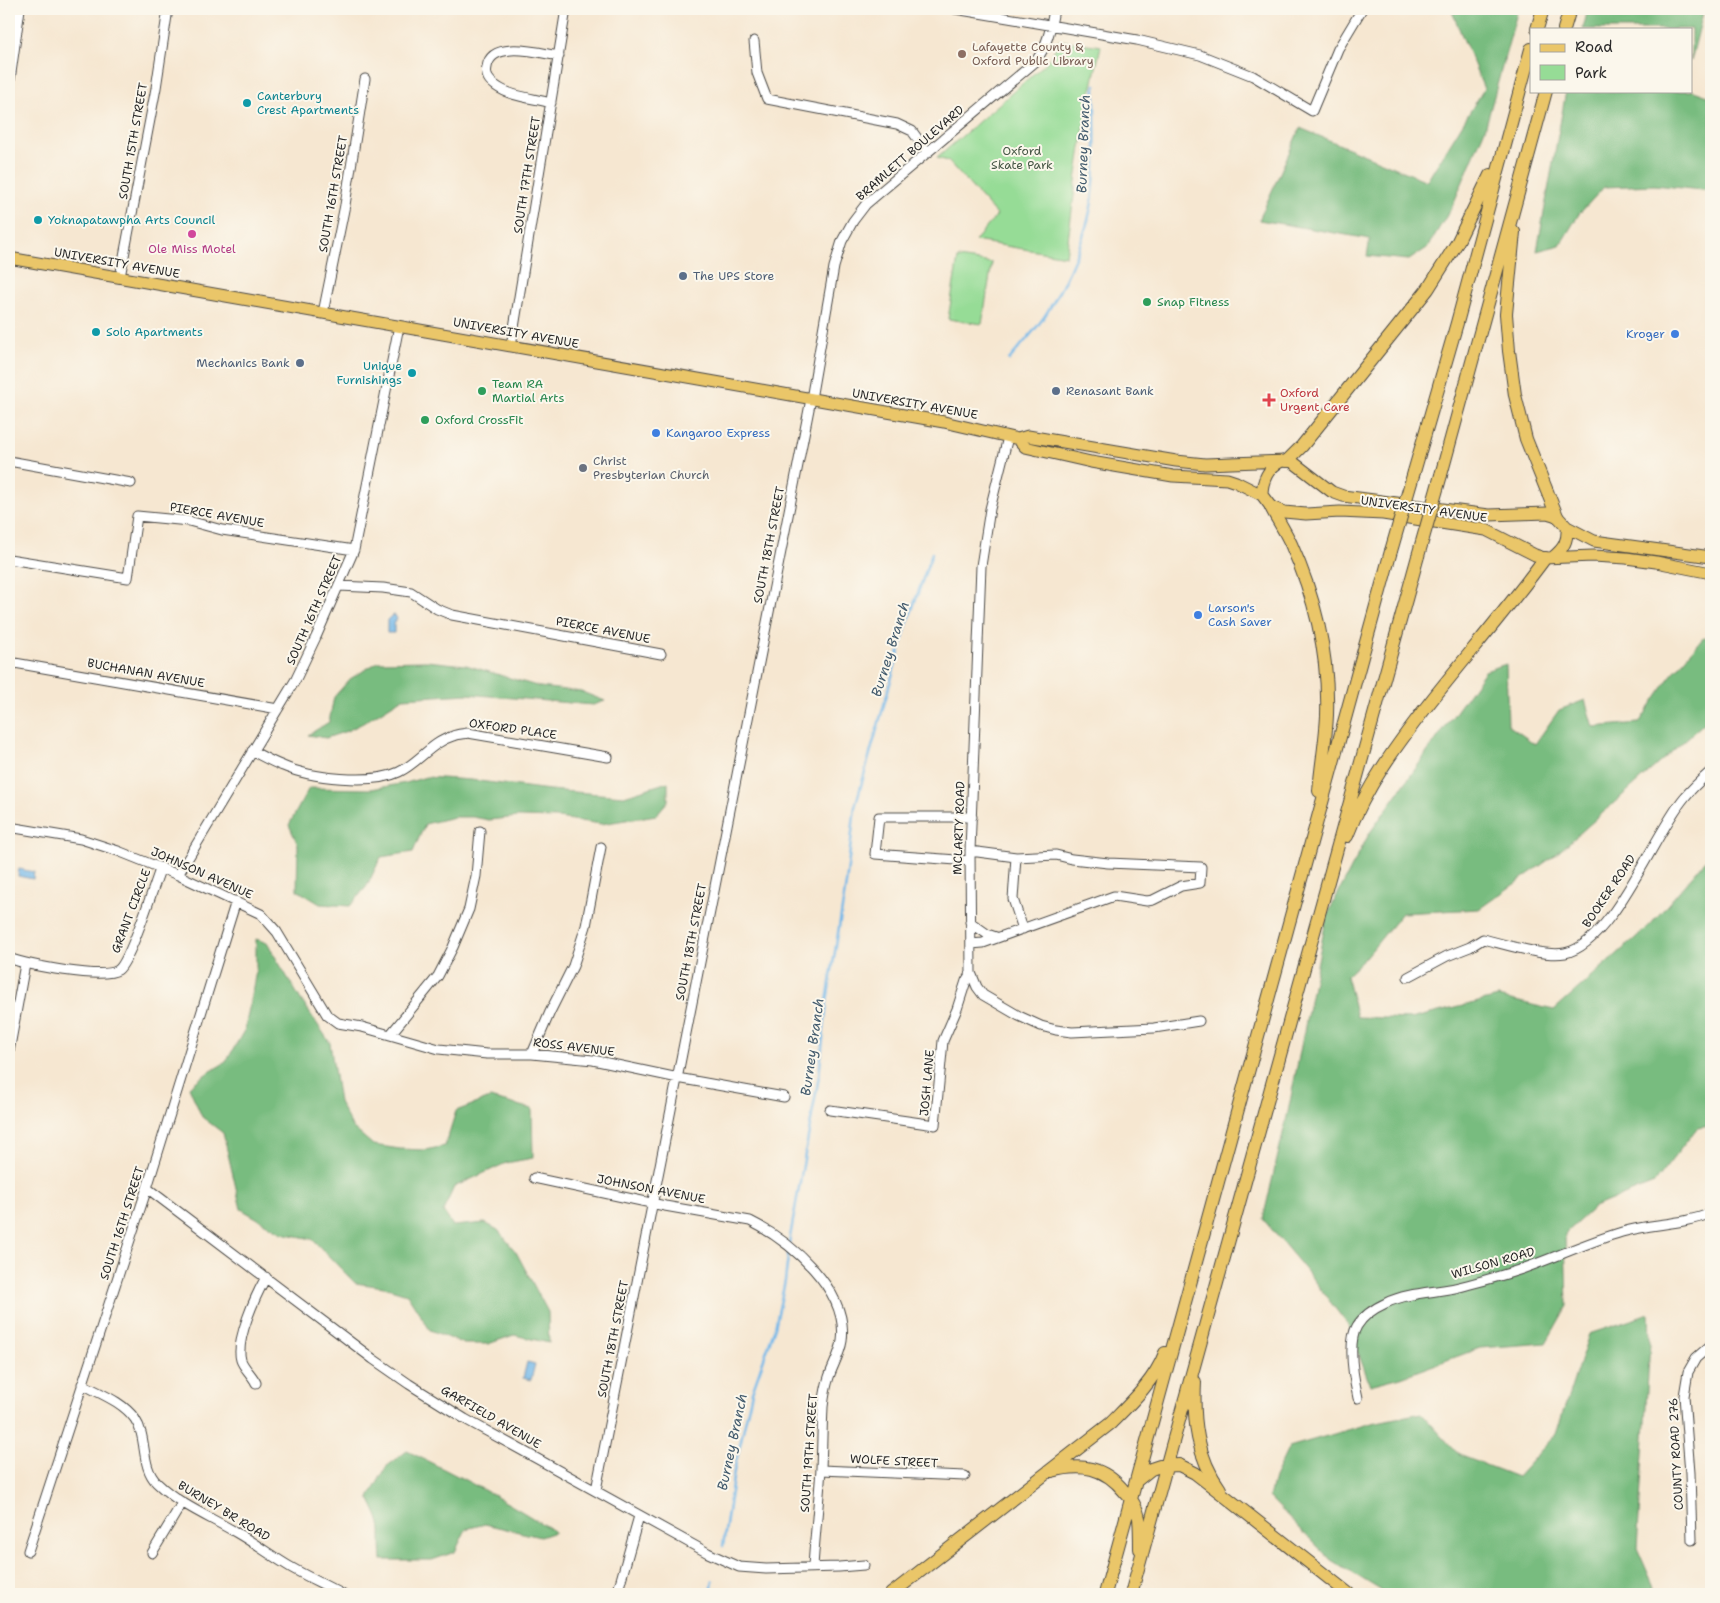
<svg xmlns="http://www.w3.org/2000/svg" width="1720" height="1603" viewBox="0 0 1720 1603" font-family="'Shantell Sans',sans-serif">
<rect width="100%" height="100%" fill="#fbf7ec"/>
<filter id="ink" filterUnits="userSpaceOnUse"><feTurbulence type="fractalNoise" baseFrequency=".02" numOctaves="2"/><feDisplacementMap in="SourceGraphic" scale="10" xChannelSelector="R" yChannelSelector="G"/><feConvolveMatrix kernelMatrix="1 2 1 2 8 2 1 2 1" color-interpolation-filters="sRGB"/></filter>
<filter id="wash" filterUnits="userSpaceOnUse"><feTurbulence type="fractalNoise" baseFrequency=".0096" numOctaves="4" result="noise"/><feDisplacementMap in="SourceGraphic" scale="20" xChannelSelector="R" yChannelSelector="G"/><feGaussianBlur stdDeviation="1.12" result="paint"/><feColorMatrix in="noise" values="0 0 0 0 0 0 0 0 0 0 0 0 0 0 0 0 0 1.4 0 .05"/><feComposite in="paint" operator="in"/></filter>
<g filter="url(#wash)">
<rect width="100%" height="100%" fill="#f6e7d1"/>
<!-- green -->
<path fill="#96dc96" stroke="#608460" d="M 1059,40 L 1101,46 C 1084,115 1075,186 1066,256 L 975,241 L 997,215 L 948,161 L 937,158 L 1045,64 L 1053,53 Z
M 958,258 L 992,263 L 982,324 L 948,319 Z"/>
<!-- forest -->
<path fill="#78bc7f" stroke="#527455" d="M 1451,9 L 1518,9 L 1485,129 L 1452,207 L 1427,248 L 1409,260 L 1367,256 L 1370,239 L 1259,220 L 1300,128 L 1427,181 L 1484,89 Z
M 1588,9 L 1704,9 L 1691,61 L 1691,29 L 1583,29 Z
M 1691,90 L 1711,97 L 1711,191 L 1654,185 L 1604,187 L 1579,214 L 1560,245 L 1537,251 L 1566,91 L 1691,91 Z
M 1704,637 L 1711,639 L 1711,717 L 1554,856 L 1479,909 L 1402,913 L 1366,957 L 1346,976 L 1357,1017 L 1411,1019 L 1498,997 L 1554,1010 L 1651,924 L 1711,854 L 1711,1126 L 1697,1128 L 1654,1183 L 1594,1207 L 1565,1234 L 1567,1306 L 1546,1343 L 1480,1348 L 1401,1377 L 1370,1385 L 1348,1325 L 1305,1269 L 1263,1219 L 1288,1112 L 1327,915 L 1369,834 L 1485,671 L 1506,664 L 1508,725 L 1535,744 L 1559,710 L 1585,700 L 1593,727 L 1639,723 L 1669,678 Z
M 426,661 L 466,665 L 540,687 L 582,692 L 605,701 L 593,705 L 467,694 L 403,698 L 363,723 L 347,731 L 326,738 L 308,735 L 329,722 L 334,697 L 350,679 L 378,662 Z
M 426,777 L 471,780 L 550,790 L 624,796 L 668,782 L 668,801 L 656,815 L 601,824 L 558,818 L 518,817 L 489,820 L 473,817 L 454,817 L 425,824 L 413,852 L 381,857 L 367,886 L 350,906 L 320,904 L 297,890 L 298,845 L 289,825 L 309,788 L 371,789 L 406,783 Z
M 256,939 L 267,943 L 301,1000 L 330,1043 L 339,1102 L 352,1127 L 373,1145 L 400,1149 L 425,1150 L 445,1146 L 456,1111 L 490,1098 L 532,1109 L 533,1158 L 506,1163 L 454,1187 L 443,1211 L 453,1226 L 485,1223 L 498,1230 L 516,1252 L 548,1312 L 549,1343 L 514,1335 L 488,1344 L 464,1344 L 430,1330 L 407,1294 L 384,1287 L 355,1283 L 312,1239 L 282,1233 L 241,1209 L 223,1133 L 202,1117 L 189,1087 L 206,1074 L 226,1062 L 245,1029 L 256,971 Z
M 1649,1314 L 1650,1343 L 1637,1548 L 1655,1589 L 1660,1594 L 1387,1594 L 1331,1560 L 1269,1497 L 1274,1478 L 1289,1447 L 1372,1423 L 1421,1413 L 1459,1455 L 1517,1477 L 1556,1434 L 1589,1334 Z
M 407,1451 C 459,1476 507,1501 555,1532 L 540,1537 L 485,1524 L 466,1529 L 455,1552 L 432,1560 L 382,1560 C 381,1550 381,1542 381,1532 C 381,1520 374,1509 369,1498 L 386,1467 Z"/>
<!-- water -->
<path fill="#73b8e9" stroke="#4f728a" d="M 395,615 L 397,619 L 394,623 L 394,633 L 387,633 L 387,620 L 391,616 Z
M 19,869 L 34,872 L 33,879 L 18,876 Z
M 527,1362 L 535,1364 L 531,1380 L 523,1378 Z"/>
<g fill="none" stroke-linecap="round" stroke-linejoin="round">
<!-- stream -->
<path stroke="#73b8e9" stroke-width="2.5" d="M 1009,360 C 1018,349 1027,339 1036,328 C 1059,299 1084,244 1091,207 C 1098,167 1094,126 1095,85
M 789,1243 L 819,1076 L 827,1001 L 846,884 L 855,807 L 906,627 L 932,553
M 723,1546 L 734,1471 L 752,1392 L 775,1327 L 785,1281 L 789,1248
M 711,1594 L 713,1581"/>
</g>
</g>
<g filter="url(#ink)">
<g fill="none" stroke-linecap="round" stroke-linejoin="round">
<defs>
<path id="minor" d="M 955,9 L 1137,40 L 1200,55 L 1253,76 L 1312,111 L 1338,49 L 1362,9
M 754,41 L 757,73 L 767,99 L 897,124 L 912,131 L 928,153
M 9,87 L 20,9
M 551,103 C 534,98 511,97 496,86 C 489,81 485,76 487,67 C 491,39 540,53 559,56
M 120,277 L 156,88 L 168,9
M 323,313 L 345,205 L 365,79
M 511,346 L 566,9
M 1008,437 L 990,509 L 981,566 L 970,851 L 971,973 L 977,987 L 983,995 L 1019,1016 L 1041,1026 L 1056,1030 L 1072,1032 L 1154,1028 L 1199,1021
M 9,461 L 131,483
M 9,559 L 128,578 L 137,516 L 189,521 L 222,530 L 354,550
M 339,586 L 383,588 L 411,592 L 437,609 L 452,615 L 661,654
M 9,662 L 278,709
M 252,751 C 262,756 272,762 283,766 C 310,778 372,785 399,772 C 418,763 432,742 453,736 C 457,734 463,734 468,733 L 608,757
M 9,827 L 81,839 L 118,851 L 178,875 L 261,914 L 277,932 L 327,1015 L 338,1023 L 362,1027 L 439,1049 L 487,1054 L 532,1054 L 593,1060 L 683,1079 L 784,1097
M 970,851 L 1016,857 L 1056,855 L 1072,859 L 1108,863 L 1201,867 L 1200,883 L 1181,886 L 1153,900 L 1147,901 L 1114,896 L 983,943 L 971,944
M 1016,857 L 1013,899 L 1023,929
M 970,861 L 875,854 L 879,817 L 972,817
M 178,875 L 296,679 L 316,637 L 354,550 L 399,326
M 970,922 L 987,934 L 996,937
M 9,958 C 27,965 103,980 118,970 C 130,962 154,885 161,867
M 1408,977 L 1447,956 L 1470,947 L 1483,939 C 1504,944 1544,957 1565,953 C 1612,944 1654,834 1684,798 C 1692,788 1702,779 1711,771
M 390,1035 L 438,976 L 453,947 L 469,909 L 476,876 L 480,831
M 9,1052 L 25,964
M 532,1054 L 550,1012 L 573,966 L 586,926 L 601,847
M 830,1110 L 935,1125 L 943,1041 L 957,1009 L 966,981 L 971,973
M 534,1178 L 665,1206 L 750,1221 C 790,1241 849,1290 842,1341 C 840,1354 833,1365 829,1377 C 826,1386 824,1398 823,1407 C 822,1427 822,1448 821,1468 C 819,1501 815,1534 813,1567
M 147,1188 L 373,1359 L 409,1384 L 465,1419 L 708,1553 L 739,1567 L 766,1569 L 839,1567 L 864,1565
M 256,1383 C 253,1376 243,1367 241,1360 C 235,1340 256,1295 266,1277
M 82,1384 C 101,1394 123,1402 135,1419 C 148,1438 140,1466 157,1483 C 180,1505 210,1517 237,1533 C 256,1544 273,1557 292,1568 C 308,1577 325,1585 342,1594
M 1358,1398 C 1354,1380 1347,1343 1357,1326 C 1363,1316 1375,1308 1386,1303 C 1411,1291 1441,1293 1467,1285 C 1486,1280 1504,1275 1522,1269 C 1556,1257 1588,1242 1622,1232 C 1652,1223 1683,1225 1711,1213
M 821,1470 L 965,1476
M 596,1490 L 811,399 L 834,267 L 842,241 L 853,221 L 866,204 L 1035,62 C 1047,47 1051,28 1054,9
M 1692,1540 L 1690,1473 L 1684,1396 L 1688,1372 L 1696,1358 L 1711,1345
M 28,1551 L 147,1188 L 236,901
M 152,1553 L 182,1503
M 617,1594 L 639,1516"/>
<path id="major" d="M 9,258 L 944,422 L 1018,439 L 1028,436 L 1176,461 L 1205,464 L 1287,461 L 1293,462 L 1332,492 L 1343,496 L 1489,515 L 1547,513 L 1557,516 L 1567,527 L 1594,541 L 1711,557
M 1018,439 L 1025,447 L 1091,462 L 1173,476 L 1227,479 L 1236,482 L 1262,495 L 1271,507 L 1284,512 L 1306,514 L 1340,512 L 1383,514 L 1486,530 L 1535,555 L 1544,558 L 1593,556 L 1626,558 L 1656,562 L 1711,573
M 1262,495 C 1262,481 1268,467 1282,461
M 1553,557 C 1564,548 1568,541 1567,527"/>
<path id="highway" d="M 1537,29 L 1543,9
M 1564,29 L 1570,9
M 1514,232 L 1506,314 L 1509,351 L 1515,395 L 1526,439 L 1557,516
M 1287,461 L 1302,446 L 1428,289 L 1457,243 L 1490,175
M 1414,472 L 1457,323 L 1531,49
M 1441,475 L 1546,91
M 1271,507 C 1277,519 1285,531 1291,544 C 1315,597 1329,656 1327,715 C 1326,740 1321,765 1319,791
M 1347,836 C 1366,786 1398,743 1431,701 C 1469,653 1509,607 1545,558
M 1195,1382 C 1193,1421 1197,1457 1220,1489
M 1052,1471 C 1082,1463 1104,1467 1124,1491 C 1131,1498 1137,1508 1139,1518 C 1140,1528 1140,1539 1140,1549
M 1136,1481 L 1151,1469 L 1160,1466 L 1179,1465 L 1195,1473 L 1226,1497 L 1349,1594
M 891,1594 L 1111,1423 C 1131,1403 1155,1380 1165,1353
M 1105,1594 L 1391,551
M 1131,1594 L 1418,556"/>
</defs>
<!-- minor casing -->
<use href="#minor" stroke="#494744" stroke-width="11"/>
<!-- major casing -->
<use href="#major" stroke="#494744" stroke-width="13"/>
<!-- highway casing -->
<use href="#highway" stroke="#494744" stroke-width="14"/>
<!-- minor -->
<use href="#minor" stroke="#fff" stroke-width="9"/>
<!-- major -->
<use href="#major" stroke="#eac669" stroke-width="11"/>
<!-- highway -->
<use href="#highway" stroke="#eac669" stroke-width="12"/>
<defs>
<path id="highway-bridge" d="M 1391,551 L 1414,472
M 1418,556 L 1441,475"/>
</defs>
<!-- highway-bridge casing -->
<use href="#highway-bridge" stroke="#494744" stroke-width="14" stroke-linecap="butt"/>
<!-- highway-bridge -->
<use href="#highway-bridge" stroke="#eac669" stroke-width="12"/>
</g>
</g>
<!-- markers -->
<circle fill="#8d6e63" stroke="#fbf7ec" stroke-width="2" cx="962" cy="54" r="5"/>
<g fill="#0f9aa8" stroke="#fbf7ec" stroke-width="2">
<circle cx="247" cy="103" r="5"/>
<circle cx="38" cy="220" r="5"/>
<circle cx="96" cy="332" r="5"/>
<circle cx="412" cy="373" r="5"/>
</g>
<circle fill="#d1479c" stroke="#fbf7ec" stroke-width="2" cx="192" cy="234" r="5"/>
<g fill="#5c6f8a" stroke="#fbf7ec" stroke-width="2">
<circle cx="683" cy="276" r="5"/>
<circle cx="300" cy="363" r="5"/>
<circle cx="1056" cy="391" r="5"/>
</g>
<g fill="#2e9e5b" stroke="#fbf7ec" stroke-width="2">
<circle cx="1147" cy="302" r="5"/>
<circle cx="482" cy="391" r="5"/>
<circle cx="425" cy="420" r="5"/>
</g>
<g fill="#3f7fe0" stroke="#fbf7ec" stroke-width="2">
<circle cx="1675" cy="334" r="5"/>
<circle cx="656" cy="433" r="5"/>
<circle cx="1198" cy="615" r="5"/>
</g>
<path fill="#e0444e" stroke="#fbf7ec" stroke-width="2" d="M1266.5 392.5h5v5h5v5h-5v5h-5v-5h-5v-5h5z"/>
<circle fill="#6b7280" stroke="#fbf7ec" stroke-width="2" cx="583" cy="468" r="5"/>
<g text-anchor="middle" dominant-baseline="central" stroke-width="4" stroke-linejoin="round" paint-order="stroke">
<!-- education labels -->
<g font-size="12" fill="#785e54" stroke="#fbf7ec" text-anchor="start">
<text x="972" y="47">Lafayette County &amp;<tspan x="972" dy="14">Oxford Public Library</tspan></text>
</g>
<!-- culture labels -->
<g font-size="12" fill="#0d838f" stroke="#fbf7ec" text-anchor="start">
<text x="257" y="96">Canterbury<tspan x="257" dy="14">Crest Apartments</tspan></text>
<text x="48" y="220">Yoknapatawpha Arts Council</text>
<text x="106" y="332">Solo Apartments</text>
<text x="402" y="366" text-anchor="end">Unique<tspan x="402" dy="14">Furnishings</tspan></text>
</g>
<!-- street labels -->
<g font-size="12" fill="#2b2b2b" stroke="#fbf7ec">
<text transform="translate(133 141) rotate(-80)">SOUTH 15TH STREET</text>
<text transform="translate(910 153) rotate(-41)">BRAMLETT BOULEVARD</text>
<text transform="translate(527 175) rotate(-81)">SOUTH 17TH STREET</text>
<text transform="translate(333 194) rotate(-80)">SOUTH 16TH STREET</text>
<text transform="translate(117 263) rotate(10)">UNIVERSITY AVENUE</text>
<text transform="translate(516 333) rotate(10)">UNIVERSITY AVENUE</text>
<text transform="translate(915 404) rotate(10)">UNIVERSITY AVENUE</text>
<text transform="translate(1424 509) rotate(8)">UNIVERSITY AVENUE</text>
<text transform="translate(217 515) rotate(10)">PIERCE AVENUE</text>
<text transform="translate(769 545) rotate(-79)">SOUTH 18TH STREET</text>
<text transform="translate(314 610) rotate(-66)">SOUTH 16TH STREET</text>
<text transform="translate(603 630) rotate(11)">PIERCE AVENUE</text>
<text transform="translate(146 673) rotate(10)">BUCHANAN AVENUE</text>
<text transform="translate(513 729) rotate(8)">OXFORD PLACE</text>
<text transform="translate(959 828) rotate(-88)">MCLARTY ROAD</text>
<text transform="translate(202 873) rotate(24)">JOHNSON AVENUE</text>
<text transform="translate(1609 891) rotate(-56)">BOOKER ROAD</text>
<text transform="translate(131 911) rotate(-69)">GRANT CIRCLE</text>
<text transform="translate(691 942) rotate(-79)">SOUTH 18TH STREET</text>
<text transform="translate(574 1047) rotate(7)">ROSS AVENUE</text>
<text transform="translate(927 1083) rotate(-85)">JOSH LANE</text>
<text transform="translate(651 1189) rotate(11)">JOHNSON AVENUE</text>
<text transform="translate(122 1223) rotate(-72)">SOUTH 16TH STREET</text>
<text transform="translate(1493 1263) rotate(-16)">WILSON ROAD</text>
<text transform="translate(613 1339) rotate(-79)">SOUTH 18TH STREET</text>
<text transform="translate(491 1417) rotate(30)">GARFIELD AVENUE</text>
<text transform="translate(809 1453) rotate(-86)">SOUTH 19TH STREET</text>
<text transform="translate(1676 1454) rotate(-93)">COUNTY ROAD 276</text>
<text transform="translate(894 1461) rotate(3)">WOLFE STREET</text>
<text transform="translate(224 1511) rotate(31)">BURNEY BR ROAD</text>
</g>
<!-- park labels -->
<g font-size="12" fill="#465746" stroke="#fbf7ec">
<text x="1022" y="151">Oxford<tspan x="1022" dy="14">Skate Park</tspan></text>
</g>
<!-- hotel labels -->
<g font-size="12" fill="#b23c85" stroke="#fbf7ec">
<text x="192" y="249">Ole Miss Motel</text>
</g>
<!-- service labels -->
<g font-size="12" fill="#4e5e75" stroke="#fbf7ec" text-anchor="start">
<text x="693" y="276">The UPS Store</text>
<text x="290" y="363" text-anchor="end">Mechanics Bank</text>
<text x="1066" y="391">Renasant Bank</text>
</g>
<!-- leisure labels -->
<g font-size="12" fill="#27864d" stroke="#fbf7ec" text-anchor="start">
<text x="1157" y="302">Snap Fitness</text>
<text x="492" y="384">Team RA<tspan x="492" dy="14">Martial Arts</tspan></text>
<text x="435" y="420">Oxford CrossFit</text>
</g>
<!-- shop labels -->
<g font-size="12" fill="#366cbe" stroke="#fbf7ec" text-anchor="start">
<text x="1665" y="334" text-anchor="end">Kroger</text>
<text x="666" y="433">Kangaroo Express</text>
<text x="1208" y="608">Larson's<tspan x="1208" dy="14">Cash Saver</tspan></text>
</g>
<!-- health labels -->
<g font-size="12" fill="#be3a42" stroke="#fbf7ec" text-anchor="start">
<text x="1280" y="393">Oxford<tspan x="1280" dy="14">Urgent Care</tspan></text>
</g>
<!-- worship labels -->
<g font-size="12" fill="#5b616d" stroke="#fbf7ec" text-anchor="start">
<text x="593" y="461">Christ<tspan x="593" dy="14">Presbyterian Church</tspan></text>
</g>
<!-- water labels -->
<g font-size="14" font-style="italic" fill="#445c6e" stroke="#fbf7ec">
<text transform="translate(1083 144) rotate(-88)">Burney Branch</text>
<text transform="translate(890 649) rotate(-73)">Burney Branch</text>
<text transform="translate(812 1047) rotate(-82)">Burney Branch</text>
<text transform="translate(732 1442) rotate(-78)">Burney Branch</text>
</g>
</g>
<!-- margin -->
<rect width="1720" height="1603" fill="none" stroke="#fbf7ec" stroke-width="30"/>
<!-- legend -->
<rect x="1530" y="28" width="162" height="65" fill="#fbf7ec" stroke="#a8a59f"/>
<rect x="1540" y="44" width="25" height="8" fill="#eac669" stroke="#a8a59f"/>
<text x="1575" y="52" font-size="15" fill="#2b2b2b">Road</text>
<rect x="1540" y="65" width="25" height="15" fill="#96dc96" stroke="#a8a59f"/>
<text x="1575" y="78" font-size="15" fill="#2b2b2b">Park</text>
</svg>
